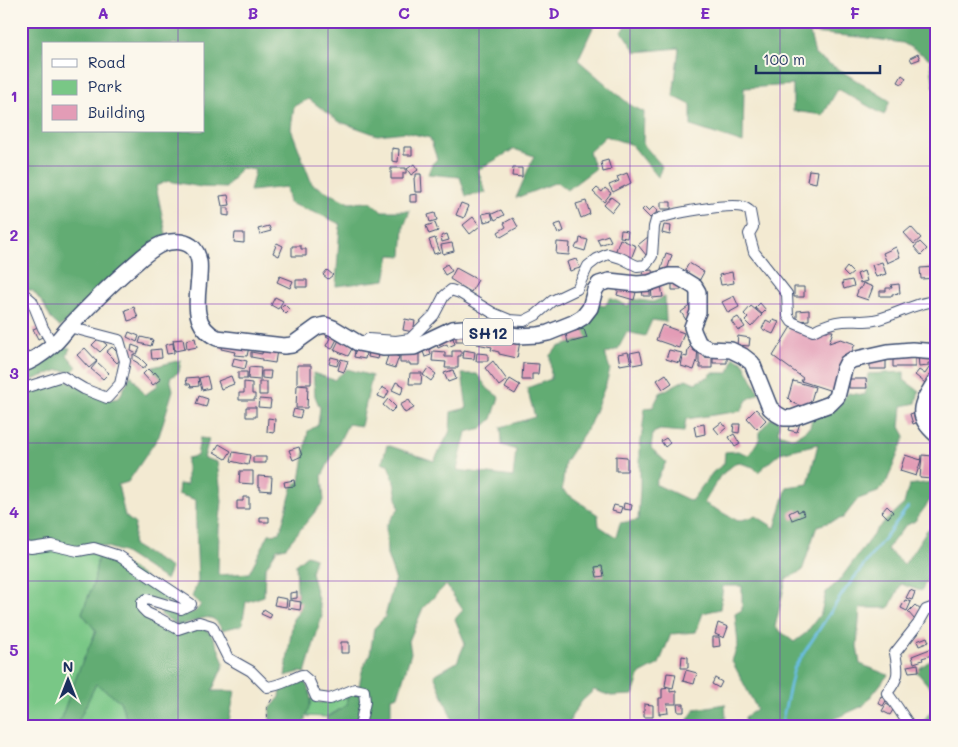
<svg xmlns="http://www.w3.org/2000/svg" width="958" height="747" viewBox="0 0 958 747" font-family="Mali,sans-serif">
<rect width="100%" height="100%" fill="#fbf7ec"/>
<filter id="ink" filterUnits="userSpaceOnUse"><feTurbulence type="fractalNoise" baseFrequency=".02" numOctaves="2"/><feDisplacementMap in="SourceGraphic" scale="10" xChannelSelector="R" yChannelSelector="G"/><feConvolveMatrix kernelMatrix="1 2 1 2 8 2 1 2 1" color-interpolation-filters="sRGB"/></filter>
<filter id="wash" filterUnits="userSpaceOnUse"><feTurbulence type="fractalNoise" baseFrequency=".0096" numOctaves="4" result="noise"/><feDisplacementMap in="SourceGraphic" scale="20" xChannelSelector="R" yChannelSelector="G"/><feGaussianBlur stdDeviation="1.12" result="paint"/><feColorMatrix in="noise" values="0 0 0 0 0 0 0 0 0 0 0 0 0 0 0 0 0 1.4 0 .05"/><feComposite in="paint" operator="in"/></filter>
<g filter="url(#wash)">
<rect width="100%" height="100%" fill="#f3ead2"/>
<!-- green -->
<path fill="#79c786" stroke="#4a7b72" d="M 21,546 L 42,549 L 89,552 L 98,556 L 94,582 L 82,613 L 96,631 L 79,670 L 58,726 L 21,726 Z
M 96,683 L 120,701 L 129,726 L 76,726 Z
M 347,695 L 347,705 L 327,717 L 306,716 L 312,698 L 320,703 Z"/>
<!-- forest -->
<path fill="#62ac73" stroke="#3e6e68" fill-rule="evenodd" d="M 21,21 L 596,21 L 578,60 L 630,105 L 644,112 L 643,144 L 662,166 L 658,177 L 632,145 L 606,136 L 589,152 L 595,169 L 567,190 L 557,182 L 516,198 L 534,156 L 514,149 L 478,170 L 486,193 L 466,196 L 460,177 L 428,174 L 432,164 L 437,159 L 430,138 L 405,132 L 377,135 L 338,121 L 309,99 L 294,106 L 291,129 L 312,184 L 349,203 L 371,202 L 381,211 L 410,211 L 404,226 L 402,256 L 390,255 L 385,280 L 336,286 L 340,224 L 321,215 L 289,203 L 286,187 L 250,191 L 255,170 L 241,168 L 226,188 L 201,187 L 168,181 L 156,186 L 167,239 L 60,327 L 51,319 L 44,305 L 33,291 L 21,288 ZM 44,44 L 204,44 L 204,131 L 44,131 Z
M 630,21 L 937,21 L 937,90 L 934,88 L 930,59 L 903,43 L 861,37 L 810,33 L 815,55 L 890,101 L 884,115 L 838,89 L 823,115 L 793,111 L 793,85 L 744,88 L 743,143 L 691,126 L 691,105 L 673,96 L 679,48 L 636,52 L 622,32 Z
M 665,297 L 666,322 L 652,320 L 645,336 L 627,332 L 618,349 L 605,354 L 610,369 L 606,384 L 590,424 L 565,462 L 562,490 L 598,515 L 599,526 L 616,537 L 620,523 L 638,520 L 640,489 L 640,449 L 645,408 L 653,407 L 660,393 L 686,379 L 695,383 L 708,377 L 712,373 L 729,373 L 734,357 L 743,362 L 759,393 L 747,400 L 741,411 L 686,419 L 684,432 L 660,430 L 653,433 L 651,448 L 666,462 L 655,484 L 691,501 L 713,472 L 724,464 L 725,452 L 738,451 L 749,455 L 760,438 L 760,431 L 771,418 L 779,421 L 778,433 L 794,438 L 810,427 L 813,414 L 831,407 L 836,409 L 848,393 L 865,395 L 868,374 L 904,372 L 904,380 L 919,391 L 916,403 L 902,406 L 900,427 L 905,436 L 887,481 L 878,492 L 858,499 L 843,518 L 817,526 L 802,571 L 786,579 L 775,627 L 794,642 L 806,633 L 821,613 L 826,592 L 838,582 L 878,528 L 904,504 L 909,485 L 931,482 L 936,468 L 937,498 L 931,499 L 915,521 L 905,526 L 887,549 L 904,565 L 927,530 L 937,523 L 937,583 L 927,580 L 921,591 L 901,584 L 889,608 L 860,608 L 857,646 L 860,664 L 888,675 L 863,706 L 827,722 L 825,726 L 746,726 L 745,717 L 757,709 L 732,661 L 738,644 L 735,614 L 742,610 L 742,586 L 723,586 L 720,609 L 703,613 L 696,632 L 671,634 L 659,664 L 640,674 L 633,695 L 611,696 L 594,690 L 582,701 L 571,717 L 570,726 L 550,726 L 549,720 L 541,726 L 455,726 L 434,675 L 457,662 L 465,643 L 455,619 L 463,610 L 446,585 L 423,608 L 409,641 L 411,653 L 398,696 L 391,698 L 391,715 L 370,724 L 370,726 L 363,726 L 359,686 L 363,667 L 370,655 L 374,628 L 385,617 L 395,578 L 387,555 L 386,526 L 399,508 L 394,482 L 388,464 L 382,463 L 387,445 L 434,461 L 450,431 L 451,412 L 467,408 L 462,374 L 477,374 L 488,389 L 499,397 L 492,419 L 482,428 L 466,432 L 457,470 L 513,477 L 516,450 L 502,445 L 501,427 L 535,417 L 527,388 L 551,379 L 550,355 L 558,347 L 585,339 L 580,327 L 595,304 L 605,306 L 610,298 L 628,306 L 632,299 L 653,302 ZM 818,444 L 808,484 L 787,487 L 775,528 L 756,516 L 738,521 L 704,503 L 720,476 L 737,462 L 753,467 L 758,472 L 780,453 Z
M 54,346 L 70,348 L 67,355 L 77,367 L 72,372 L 59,370 L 21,384 L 21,369 Z
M 181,360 L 179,372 L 170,378 L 173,390 L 159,436 L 128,482 L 118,485 L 125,516 L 135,524 L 133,545 L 171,568 L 166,580 L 123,552 L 107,547 L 94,544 L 75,548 L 27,542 L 21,533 L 21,393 L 64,379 L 108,400 L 119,398 L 131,375 L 145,395 L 158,385 L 153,367 Z
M 347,369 L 372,376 L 361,426 L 348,424 L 322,476 L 324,501 L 286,547 L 277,549 L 265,569 L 264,596 L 246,602 L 242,625 L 222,630 C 211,607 199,623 181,624 C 173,624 167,618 160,614 C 163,612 165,610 168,609 C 179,607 192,622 201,604 L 192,597 L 198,581 L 196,525 L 196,500 L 178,494 L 179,484 L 187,485 L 187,458 L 197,456 L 200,438 L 209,439 L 204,458 L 217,462 L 222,501 L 219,528 L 218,575 L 249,573 L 269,534 L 280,533 L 293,485 L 300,481 L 308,431 L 318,425 L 320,408 L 315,396 L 313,373 L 334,380 Z
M 307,555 L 315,558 L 311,572 L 322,616 L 305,673 L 300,672 L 285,676 L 293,619 L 298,613 L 296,564 Z
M 98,556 L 122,562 L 181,602 L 172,603 L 142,600 L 156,622 C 168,624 200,625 208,631 C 215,637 221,655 224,664 L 212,691 L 235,691 L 228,726 L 129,726 L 120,701 L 96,684 L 76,726 L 58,726 L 79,670 L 96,631 L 82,613 L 94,582 Z
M 937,655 L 937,696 L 916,671 Z
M 302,679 C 317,696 309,706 303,726 L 270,726 L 270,709 L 280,697 L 281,687 Z
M 362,693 L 357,726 L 327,726 L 327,718 L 347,705 L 347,695 Z
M 937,702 L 937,726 L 920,726 Z
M 725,704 L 726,718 L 710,726 L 684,726 L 695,709 Z"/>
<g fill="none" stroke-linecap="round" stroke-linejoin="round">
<!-- stream -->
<path stroke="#6abee6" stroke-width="2.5" d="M 781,726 L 794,668 L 845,590 L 908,507"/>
</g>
<g id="blocks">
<!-- building -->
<path fill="#e39cb6" d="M 918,54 L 920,59 L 912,62 L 910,58 Z
M 902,75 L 906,78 L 902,84 L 898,82 Z
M 404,147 L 412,147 L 412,155 L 404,155 Z
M 392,148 L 399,149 L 398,162 L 392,161 Z
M 608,160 L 611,170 L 603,172 L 601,162 Z
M 414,164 L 418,170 L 411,175 L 407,169 Z
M 391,168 L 406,168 L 406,173 L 403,173 L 403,179 L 391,179 Z
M 513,168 L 522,168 L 522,177 L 512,176 Z
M 809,170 L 818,171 L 816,183 L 807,181 Z
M 627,173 L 631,183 L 613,192 L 609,185 L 619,181 L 617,177 Z
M 416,174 L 421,174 L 422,192 L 415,192 L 414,178 L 416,177 Z
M 597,188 L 602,192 L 605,188 L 611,193 L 604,202 L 593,192 Z
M 417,194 L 417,202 L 410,202 L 410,195 Z
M 228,195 L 230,205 L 222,206 L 220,196 Z
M 611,197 L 619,203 L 612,212 L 604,205 Z
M 586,201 L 590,214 L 581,218 L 576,204 Z
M 661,202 L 671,202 L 671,209 L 661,209 Z
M 461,203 L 469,206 L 464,218 L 456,215 Z
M 654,206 L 658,211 L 650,218 L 642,210 L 645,207 L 649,211 Z
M 223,208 L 229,208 L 229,216 L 223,215 Z
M 501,210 L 504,215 L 495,220 L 492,214 Z
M 491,212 L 493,220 L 484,222 L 482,214 Z
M 435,213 L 437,220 L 430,222 L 428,215 Z
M 473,217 L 480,226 L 470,234 L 463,225 Z
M 513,218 L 518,227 L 501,237 L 498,232 L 506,227 L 504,223 Z
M 435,223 L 438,231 L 429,234 L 426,226 Z
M 561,223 L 564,231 L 558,234 L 554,225 Z
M 664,225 L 671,226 L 670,235 L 662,233 Z
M 269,226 L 271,231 L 260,234 L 258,229 Z
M 911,227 L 921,238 L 914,244 L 904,233 Z
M 621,230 L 628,231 L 627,238 L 620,237 Z
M 235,233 L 244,233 L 244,243 L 234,242 Z
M 447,234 L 449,240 L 442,242 L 441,236 Z
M 608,235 L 611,241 L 600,245 L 597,239 Z
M 649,236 L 652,250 L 646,255 L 638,245 Z
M 435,238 L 440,252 L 434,254 L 429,240 Z
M 580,238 L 588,240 L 585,251 L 575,248 L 577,244 L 579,244 Z
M 620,239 L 636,246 L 631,259 L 615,253 Z
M 557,242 L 570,243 L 569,255 L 556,254 Z
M 920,242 L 927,249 L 921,255 L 914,247 Z
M 277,243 L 283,246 L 279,256 L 273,253 Z
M 452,243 L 454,251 L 443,254 L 441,245 Z
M 292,246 L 301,246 L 301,249 L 306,249 L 306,256 L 292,256 Z
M 896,247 L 900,257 L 887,263 L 883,253 Z
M 666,253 L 672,255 L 666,273 L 660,272 Z
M 576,259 L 580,268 L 570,271 L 567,262 Z
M 882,262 L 886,274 L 876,277 L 872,265 Z
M 689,263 L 704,272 L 699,281 L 684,272 Z
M 447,264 L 452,271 L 445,275 L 441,268 Z
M 847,267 L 853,273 L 848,277 L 843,272 Z
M 935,267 L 936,278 L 921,279 L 920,268 Z
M 456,268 L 478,280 L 471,292 L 450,279 Z
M 327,270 L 333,275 L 328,279 L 323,275 Z
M 652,270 L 653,277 L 643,278 L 642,271 Z
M 864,271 L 867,281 L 860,283 L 857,274 Z
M 732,272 L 734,283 L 721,285 L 719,275 Z
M 280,276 L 293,281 L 290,288 L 277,282 Z
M 296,280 L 307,280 L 307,287 L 296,287 Z
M 852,280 L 854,286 L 844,289 L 842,282 Z
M 672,281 L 682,282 L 681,290 L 672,290 Z
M 863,283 L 873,287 L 868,300 L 856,296 L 859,288 L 861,288 Z
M 899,284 L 900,293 L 892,294 L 892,296 L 880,296 L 880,291 L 886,291 L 886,288 L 892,288 L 891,285 Z
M 661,285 L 663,297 L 652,298 L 651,286 Z
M 630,287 L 629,291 L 636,292 L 634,300 L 617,295 L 619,288 Z
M 794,287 L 804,287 L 804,297 L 794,297 Z
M 642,290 L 650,290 L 650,296 L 643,296 Z
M 734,296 L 739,307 L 728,313 L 722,302 Z
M 275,297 L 283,301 L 278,309 L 271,305 Z
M 695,302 L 701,310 L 686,320 L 681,312 Z
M 760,303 L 766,310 L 762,314 L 755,308 Z
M 284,304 L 290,310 L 286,314 L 280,308 Z
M 751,306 L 762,315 L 751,327 L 745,321 L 748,318 L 744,314 Z
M 134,307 L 138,318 L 128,321 L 125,310 Z
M 809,310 L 809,320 L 797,321 L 797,311 Z
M 738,317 L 745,327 L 738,331 L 731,321 Z
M 405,319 L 415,321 L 413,332 L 403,330 Z
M 766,320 L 772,323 L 773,320 L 779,322 L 773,334 L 762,329 Z
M 43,325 L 47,335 L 38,339 L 33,329 Z
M 662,325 L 684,333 L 679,348 L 656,340 Z
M 792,325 L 807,331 L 833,331 L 829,343 L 841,339 L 855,344 L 835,392 L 801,381 L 803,378 L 773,356 Z
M 584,329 L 587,338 L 568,343 L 566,333 Z
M 329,330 L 339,335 L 332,349 L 326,346 L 330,338 L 326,336 Z
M 456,331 L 465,331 L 465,341 L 456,341 Z
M 129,332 L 139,336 L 137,342 L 127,337 Z
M 479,334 L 520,341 L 517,358 L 499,354 L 499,352 L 491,350 L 492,347 L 477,344 Z
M 452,335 L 455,344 L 448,347 L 447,344 L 438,348 L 436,342 Z
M 738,336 L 750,338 L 749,346 L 737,345 Z
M 141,337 L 153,340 L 151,346 L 139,343 Z
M 99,338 L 107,345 L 100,352 L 92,345 Z
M 195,338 L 197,347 L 187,349 L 186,340 Z
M 340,338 L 354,345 L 348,356 L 334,350 Z
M 183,339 L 185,349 L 175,351 L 173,340 Z
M 173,343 L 174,353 L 167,354 L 165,345 Z
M 222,343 L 249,347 L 247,356 L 234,355 L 235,352 L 221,349 Z
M 132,345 L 140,348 L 137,354 L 131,351 Z
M 356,345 L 367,347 L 365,359 L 354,357 Z
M 692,345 L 698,345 L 697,361 L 694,370 L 681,366 L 683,356 L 687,357 L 688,349 Z
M 429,346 L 431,355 L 425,357 L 422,349 Z
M 112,347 L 122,357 L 117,363 L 106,352 Z
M 370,347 L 380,350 L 378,359 L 368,357 Z
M 85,348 L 97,361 L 89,368 L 77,355 Z
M 263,348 L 277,350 L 275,363 L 262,361 L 262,359 L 251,357 L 251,352 L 262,354 Z
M 161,349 L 162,358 L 152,359 L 151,350 Z
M 464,350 L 475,352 L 474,359 L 463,358 Z
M 669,350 L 682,353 L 679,363 L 666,359 Z
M 699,350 L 704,350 L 704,357 L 712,357 L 712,368 L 700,368 L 700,364 L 699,364 Z
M 400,351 L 419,351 L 419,365 L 410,365 L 410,363 L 400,363 Z
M 433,351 L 445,352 L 445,357 L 452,357 L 452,351 L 461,351 L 461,356 L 458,356 L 458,368 L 445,368 L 446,362 L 432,361 Z
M 640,351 L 643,363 L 633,365 L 630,353 Z
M 628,352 L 631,363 L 620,365 L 618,354 Z
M 389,353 L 399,357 L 395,368 L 385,365 Z
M 477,353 L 488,354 L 488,361 L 476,361 Z
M 133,354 L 140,358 L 147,365 L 142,369 L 138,363 L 133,360 Z
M 915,354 L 915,367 L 893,367 L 893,355 Z
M 918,354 L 934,354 L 935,363 L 928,363 L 928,366 L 919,367 Z
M 713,355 L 727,355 L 727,363 L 713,363 Z
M 331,357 L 339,359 L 337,366 L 329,364 Z
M 234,358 L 247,361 L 245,369 L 232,366 Z
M 341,359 L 348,361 L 344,372 L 338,370 Z
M 870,359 L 886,359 L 886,369 L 870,369 Z
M 493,361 L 507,380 L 499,386 L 485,368 Z
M 937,361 L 937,375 L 929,386 L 915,375 L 919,370 L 925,374 L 931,365 L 932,367 Z
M 97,362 L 109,373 L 103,379 L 91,369 Z
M 523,363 L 539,364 L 538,374 L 532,374 L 532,380 L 522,380 Z
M 297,365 L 311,365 L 311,384 L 297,384 Z
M 249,367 L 261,368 L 260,380 L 248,379 Z
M 428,368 L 436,374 L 431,381 L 423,375 Z
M 148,369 L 153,374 L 155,372 L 161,379 L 153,385 L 143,374 Z
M 453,370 L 456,379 L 448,382 L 444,373 Z
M 262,371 L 271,371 L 270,379 L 262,378 Z
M 238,372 L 247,372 L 247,379 L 238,379 Z
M 410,373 L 422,373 L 421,384 L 409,384 Z
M 666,374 L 672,383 L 663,389 L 657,380 Z
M 207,376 L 210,388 L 202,390 L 199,378 Z
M 231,376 L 234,384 L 221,389 L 218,381 Z
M 198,377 L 199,386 L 191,387 L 190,384 L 187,384 L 186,378 Z
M 510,379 L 520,385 L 515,394 L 505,388 Z
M 849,379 L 866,379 L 867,388 L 849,388 Z
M 793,381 L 815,387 L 809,408 L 793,403 L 788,398 Z
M 244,382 L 252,383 L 252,394 L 255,394 L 255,400 L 239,400 L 239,393 L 244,393 Z
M 259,382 L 267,382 L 267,395 L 259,395 Z
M 396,382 L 404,386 L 401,394 L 392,390 Z
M 297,385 L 308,386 L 307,408 L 296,408 Z
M 382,387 L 389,391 L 385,399 L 378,396 Z
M 199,396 L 208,399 L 206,407 L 196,404 Z
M 259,399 L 271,400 L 270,408 L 258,407 Z
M 388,399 L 396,407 L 391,412 L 383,405 Z
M 409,400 L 414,408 L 405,413 L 400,405 Z
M 246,407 L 256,407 L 256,417 L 246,417 Z
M 294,409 L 302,411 L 300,418 L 292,416 Z
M 756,409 L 766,420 L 757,429 L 747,418 Z
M 919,411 L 922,421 L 913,424 L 910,414 Z
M 268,418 L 275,419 L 274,433 L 267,432 Z
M 722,422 L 726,428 L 719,434 L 714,428 Z
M 800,423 L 797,432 L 788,430 L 790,424 Z
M 704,424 L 705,434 L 696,436 L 694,426 Z
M 734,424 L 740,424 L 739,433 L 733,432 Z
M 734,434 L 740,444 L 735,447 L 729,437 Z
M 666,438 L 670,443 L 665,447 L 661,441 Z
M 219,444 L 231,451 L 226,459 L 214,452 Z
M 299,447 L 302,456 L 293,460 L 289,450 Z
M 233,452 L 250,455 L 248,465 L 231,461 Z
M 905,455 L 921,460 L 916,476 L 900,471 Z
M 922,455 L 933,456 L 931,479 L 920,478 Z
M 616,456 L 627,457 L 627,471 L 616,471 Z
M 253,457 L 266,457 L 266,463 L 253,463 Z
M 240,471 L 253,471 L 253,484 L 239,483 Z
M 258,476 L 272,477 L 271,491 L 260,490 L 260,486 L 258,486 Z
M 294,480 L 295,486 L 285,487 L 284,482 Z
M 243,497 L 249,497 L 249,509 L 237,509 L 237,501 L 243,501 Z
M 624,503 L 632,505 L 631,510 L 623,509 Z
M 614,505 L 622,507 L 620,513 L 612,511 Z
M 887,506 L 893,512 L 888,518 L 882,512 Z
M 797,509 L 798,512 L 802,510 L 805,515 L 792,520 L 789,513 Z
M 260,517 L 269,517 L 269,522 L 260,522 Z
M 602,566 L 604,576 L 597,577 L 595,567 Z
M 937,586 L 937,601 L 931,599 Z
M 910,590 L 915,592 L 912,600 L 906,598 Z
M 297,592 L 297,598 L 290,599 L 290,593 Z
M 276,597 L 287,599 L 286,607 L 274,605 Z
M 289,600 L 301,602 L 300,610 L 288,608 Z
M 905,600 L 911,602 L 907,611 L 901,608 Z
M 915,605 L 923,612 L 915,620 L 908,612 Z
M 264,609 L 272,614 L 270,618 L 261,614 Z
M 718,623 L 728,627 L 724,638 L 715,634 Z
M 713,637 L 719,637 L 720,646 L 713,647 Z
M 927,637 L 929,642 L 919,646 L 917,641 Z
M 341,642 L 349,642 L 349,653 L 341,653 Z
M 930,649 L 932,655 L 922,658 L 923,660 L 914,663 L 912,656 Z
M 682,656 L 688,657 L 688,668 L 681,668 Z
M 918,664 L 919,671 L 909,672 L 907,666 Z
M 686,670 L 697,673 L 694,684 L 683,681 Z
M 667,673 L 676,674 L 673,688 L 665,686 Z
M 715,678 L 722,682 L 719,688 L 712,684 Z
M 670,688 L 670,692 L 676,691 L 676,704 L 667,704 L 668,713 L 659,714 L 659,698 L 662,698 L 662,689 Z
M 881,696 L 887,699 L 883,706 L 878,703 Z
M 644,704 L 653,705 L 653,717 L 644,717 Z
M 677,704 L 684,704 L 684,712 L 678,712 Z
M 886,704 L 894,708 L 890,715 L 882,711 Z"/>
</g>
</g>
<g filter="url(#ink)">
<use href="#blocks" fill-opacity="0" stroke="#3b4b6f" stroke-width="1"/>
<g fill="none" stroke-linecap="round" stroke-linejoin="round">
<defs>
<path id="street" d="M 21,294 L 24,294 L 32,301 L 43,328 L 53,345
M 368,339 L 396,341 L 410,339 L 434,315 L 444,296 L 451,290 L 460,293 L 493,313 L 510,320 L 524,321 L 536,315 L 552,301 L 577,289 L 588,266 L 597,259 L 608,254 L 621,258 L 637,266 L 646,265 L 652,256 L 654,227 L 656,220 C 669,213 730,203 743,207 C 746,208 748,210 750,211 L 753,227 L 749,234 L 754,252 L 787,294 L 788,316 L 792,322 L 813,331 C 822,326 833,322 843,321 C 853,320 864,322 874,320 C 895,316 915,302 937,301
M 21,389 L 62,376 L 84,389 L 107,398 L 120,384 L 125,361 L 119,340 L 69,327
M 21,542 L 25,547 L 31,548 L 51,545 L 78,551 L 94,548 L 119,556 L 191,604 L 181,609 L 147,599 L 142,602 L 142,608 L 147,613 L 158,618 L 178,629 L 199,622 L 212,626 L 228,658 L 251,671 L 267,687 C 280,686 290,679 302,675 L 309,681 L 316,697 L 330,699 L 355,689 L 364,691 L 365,702 L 360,726
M 910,726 C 902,715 896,704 887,693 C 899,678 899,673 895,653 L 918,624 L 926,610 L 937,606"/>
<path id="primary" d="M 21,365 C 31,362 45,352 53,345 C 60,339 65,331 71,325 C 90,305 110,285 131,267 C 140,259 150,249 162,244 C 171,241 183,240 191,246 C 215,265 176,318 217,338 L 284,346 L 292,345 L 317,327 L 325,325 L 333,328 L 358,343 L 383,348 L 414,347 L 452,329 L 463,328 L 518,336 L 538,335 L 548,333 L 573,323 L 583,317 L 590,308 L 595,290 L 599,284 L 609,281 L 637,284 L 649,283 L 669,276 L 677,276 L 695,287 L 698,292 L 698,312 L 692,327 L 694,333 L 699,344 L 709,349 L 731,350 L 743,356 L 752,363 L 770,408 L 777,414 L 784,418 L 792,418 L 830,404 L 837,397 L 844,369 L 847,363 L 852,360 L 888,352 L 912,350 L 937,352
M 937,379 C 922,403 912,414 937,435"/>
</defs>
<!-- street casing -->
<use href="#street" stroke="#3b4b6f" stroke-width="12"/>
<!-- primary casing -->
<use href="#primary" stroke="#3b4b6f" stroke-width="18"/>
<!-- path -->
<path stroke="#3b4b6f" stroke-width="1" stroke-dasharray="4 4" stroke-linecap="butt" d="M 268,726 L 267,708 L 274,695"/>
<!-- street -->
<use href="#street" stroke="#fff" stroke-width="10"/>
<!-- primary -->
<use href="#primary" stroke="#fff" stroke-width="15"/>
</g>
</g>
<!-- grid -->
<path fill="none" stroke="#7b2cbf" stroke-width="1" stroke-opacity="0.55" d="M 178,21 L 178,44M 328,21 L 328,726M 479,21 L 479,726M 630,21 L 630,726M 780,21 L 780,726M 178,131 L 178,726M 21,166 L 937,166M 21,304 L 937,304M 21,443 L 937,443M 21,581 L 937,581"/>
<g text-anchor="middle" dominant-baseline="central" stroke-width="4.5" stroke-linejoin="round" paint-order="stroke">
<!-- shield labels -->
<rect fill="#fbf7ec" stroke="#5e6b89" stroke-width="1" x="463" y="318.5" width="50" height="27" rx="4"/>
<g font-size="16" font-weight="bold" fill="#1b2f5e">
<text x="488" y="332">SH12</text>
</g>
</g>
<!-- margin -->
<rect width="958" height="747" fill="none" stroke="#fbf7ec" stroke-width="55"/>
<!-- legend -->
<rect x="42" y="42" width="162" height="90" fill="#fbf7ec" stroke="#a1a7b3"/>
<rect x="52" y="59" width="25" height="8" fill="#ffffff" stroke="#a1a7b3"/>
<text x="88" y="68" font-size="15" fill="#1b2f5e">Road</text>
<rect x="52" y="80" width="25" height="15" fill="#79c786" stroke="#a1a7b3"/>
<text x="88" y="92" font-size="15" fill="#1b2f5e">Park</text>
<rect x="52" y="105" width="25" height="15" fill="#e39cb6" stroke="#a1a7b3"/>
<text x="88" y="118" font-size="15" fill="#1b2f5e">Building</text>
<!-- north arrow -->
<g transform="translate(68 680)" stroke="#fbf7ec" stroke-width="4" paint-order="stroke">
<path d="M0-4L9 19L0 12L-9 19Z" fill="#1b2f5e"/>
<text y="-8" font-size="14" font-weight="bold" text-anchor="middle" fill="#1b2f5e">N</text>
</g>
<!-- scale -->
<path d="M756 65v8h124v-8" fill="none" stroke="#1b2f5e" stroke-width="2.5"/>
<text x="763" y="65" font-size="15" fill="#1b2f5e" stroke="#fbf7ec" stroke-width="4" paint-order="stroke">100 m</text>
<rect x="28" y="28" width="902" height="692" fill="none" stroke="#7b2cbf" stroke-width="2"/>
<g font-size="16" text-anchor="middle" font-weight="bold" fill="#7b2cbf">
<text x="103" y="19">A</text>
<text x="253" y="19">B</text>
<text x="404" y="19">C</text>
<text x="554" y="19">D</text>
<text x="705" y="19">E</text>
<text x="855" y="19">F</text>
<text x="14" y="102">1</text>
<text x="14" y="241">2</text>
<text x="14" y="379">3</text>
<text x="14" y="518">4</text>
<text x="14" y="656">5</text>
</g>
</svg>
